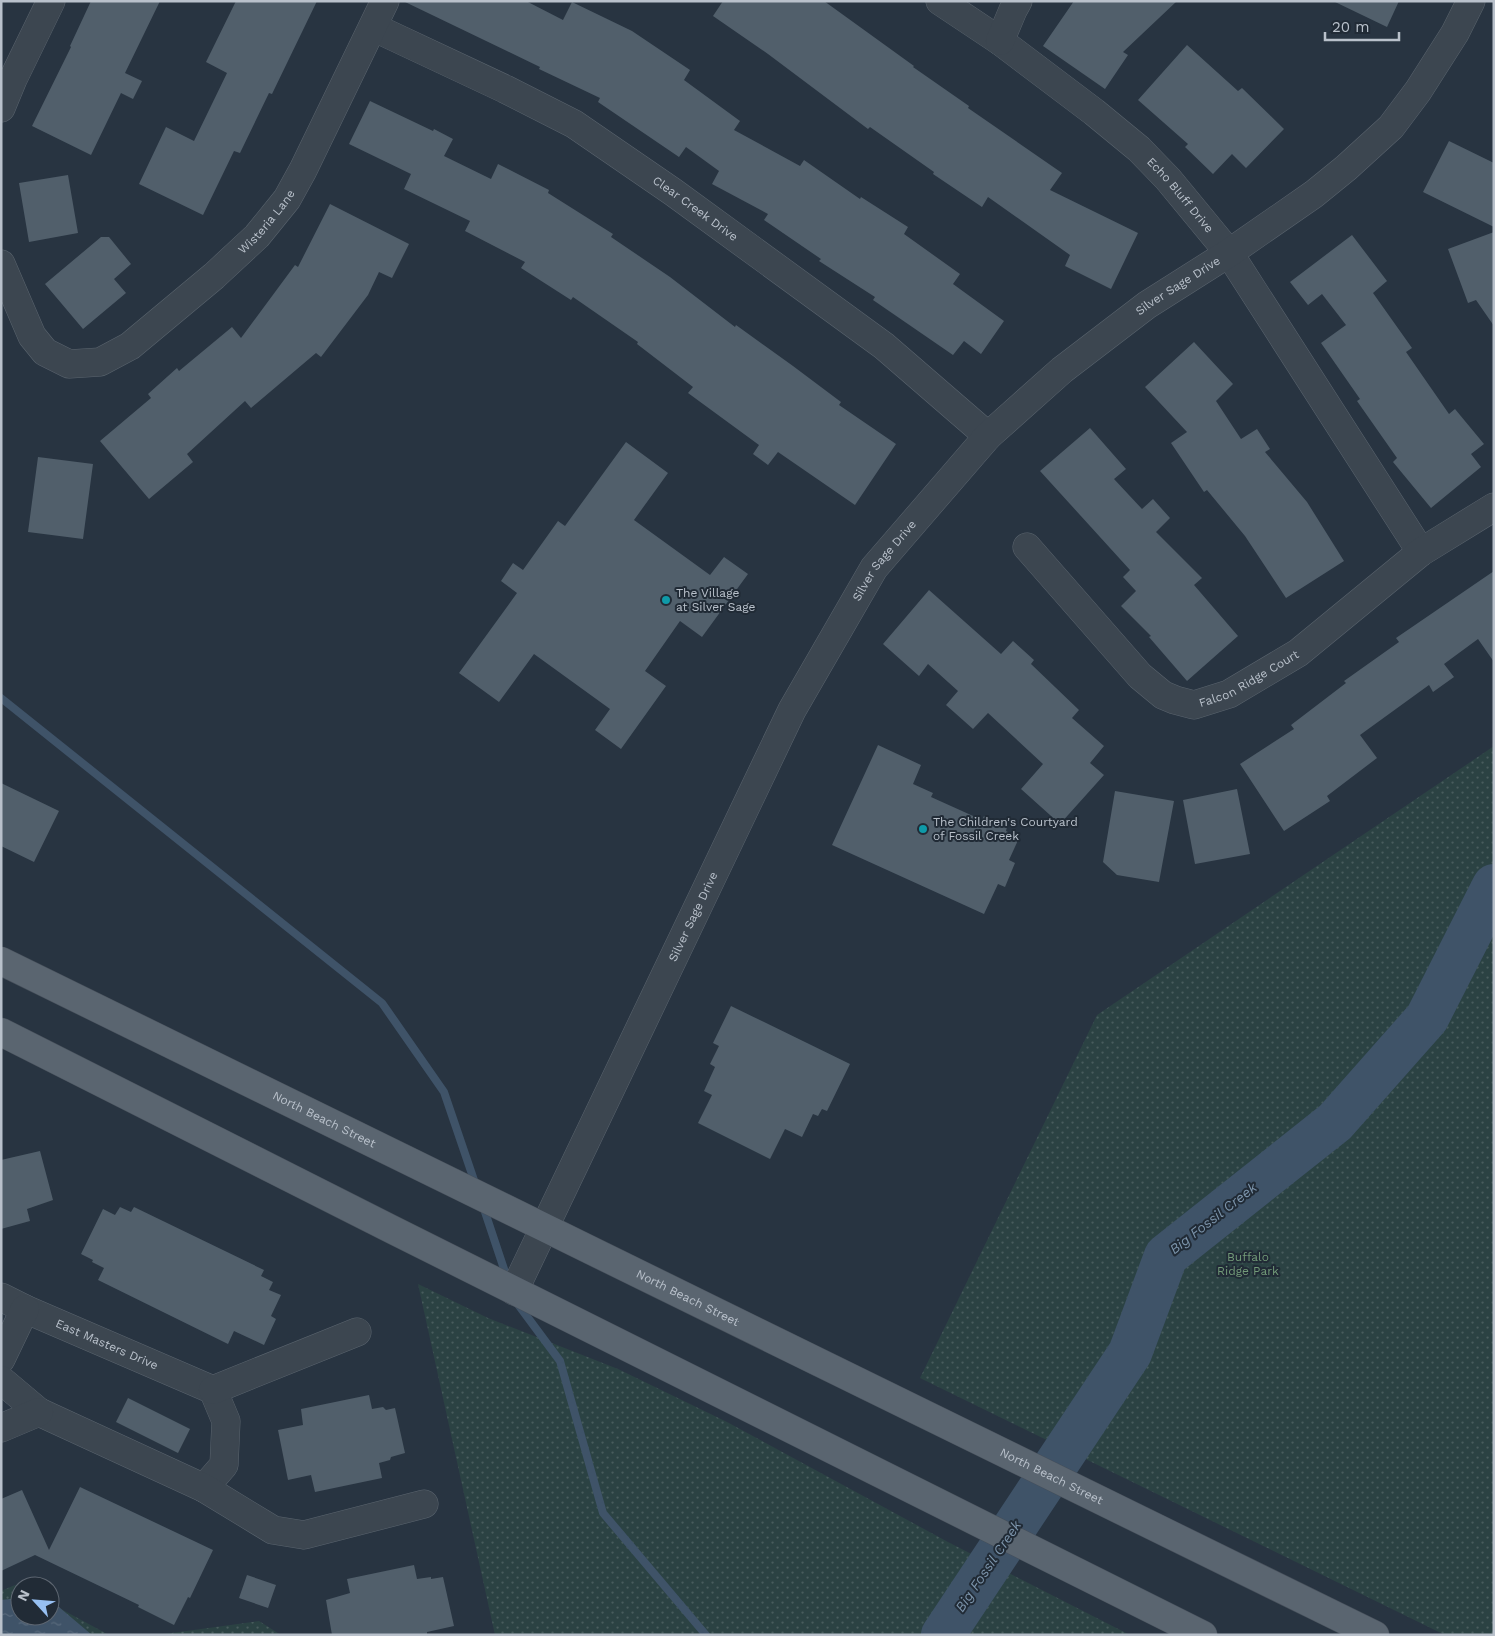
<svg xmlns="http://www.w3.org/2000/svg" width="1495" height="1636" viewBox="0 0 1495 1636" font-family="'Work Sans',sans-serif">
<defs>
<pattern id="grass-dots" width="8" height="8" patternUnits="userSpaceOnUse" patternTransform="scale(1.25)"><rect width="8" height="8" fill="#2b4243"/><path d="M2 2h.1M6 6h.1" fill="none" stroke="#485c5d" stroke-width="1.8" stroke-linecap="round"/></pattern>
<pattern id="water-ripples" width="26" height="14" patternUnits="userSpaceOnUse" patternTransform="scale(1.25)"><rect width="26" height="14" fill="#3f5368"/><path d="M2 4q2-2 4 0t4 0M15 11q2-2 4 0t4 0" fill="none" stroke="#596a7c"/></pattern>
</defs>
<rect width="100%" height="100%" fill="#283441"/>
<!-- grass -->
<path fill="url(#grass-dots)" d="M 1494,746 L 1494,1635 L 1445,1635 L 920,1378 L 1097,1015 Z
M 418,1284 L 488,1318 L 618,1369 L 727,1422 L 948,1542 L 1130,1635 L 495,1635 Z
M 15,1585 L 20,1587 L 20,1616 L 50,1616 L 50,1603 L 109,1635 L 1,1635 L 1,1591 Z
M 259,1621 L 281,1635 L 157,1635 Z"/>
<!-- water -->
<path fill="url(#water-ripples)" d="M 20,1598 L 20,1616 L 50,1616 L 50,1601 L 53,1602 L 92,1635 L 1,1635 L 1,1600 Z"/>
<g fill="none" stroke-linecap="round" stroke-linejoin="round">
<!-- stream -->
<path stroke="#3f5368" stroke-width="8" d="M 1,698 L 382,1003 L 444,1092 L 476,1186
M 483,1206 L 507,1278
M 517,1303 L 560,1361 L 603,1513 L 706,1635"/>
<!-- river -->
<path stroke="#3f5368" stroke-width="44" d="M 943,1635 L 1130,1353 L 1166,1256 L 1335,1122 L 1427,1018 L 1494,886"/>
</g>
<!-- building -->
<path fill="#515f6b" d="M 91,1 L 160,1 L 125,73 L 142,81 L 133,99 L 121,93 L 91,155 L 32,126 L 71,47 L 70,46 Z
M 236,1 L 317,1 L 272,94 L 269,93 L 240,153 L 234,151 L 203,215 L 139,184 L 166,127 L 194,141 L 227,73 L 206,62 Z
M 403,1 L 526,1 L 563,20 L 572,2 L 632,31 L 690,70 L 684,80 L 740,121 L 734,130 L 800,166 L 804,160 L 860,199 L 861,197 L 908,227 L 904,234 L 960,274 L 953,284 L 1004,321 L 981,354 L 964,341 L 953,355 L 873,300 L 875,297 L 819,261 L 821,259 L 764,220 L 768,214 L 712,184 L 719,171 L 686,147 L 679,157 L 598,102 L 600,98 L 539,69 L 540,67 Z
M 723,1 L 824,1 L 914,66 L 913,67 L 969,106 L 968,108 L 1062,173 L 1050,190 L 1138,233 L 1111,289 L 1065,266 L 1070,255 L 988,197 L 982,207 L 933,174 L 934,172 L 870,127 L 868,129 L 768,54 L 713,16 Z
M 1074,1 L 1177,1 L 1123,52 L 1128,55 L 1105,89 L 1043,46 Z
M 1333,1 L 1399,1 L 1387,27 Z
M 1187,45 L 1238,91 L 1242,88 L 1284,129 L 1246,168 L 1232,154 L 1213,174 L 1185,147 L 1188,144 L 1138,100 Z
M 370,101 L 433,131 L 434,129 L 453,139 L 444,156 L 491,179 L 498,164 L 549,190 L 548,193 L 613,234 L 611,237 L 670,277 L 735,327 L 736,325 L 793,366 L 841,402 L 839,405 L 896,444 L 855,505 L 778,452 L 768,465 L 753,454 L 759,445 L 688,393 L 693,387 L 637,344 L 638,342 L 573,297 L 571,300 L 521,268 L 525,262 L 465,231 L 470,221 L 404,189 L 411,174 L 349,144 Z
M 1449,141 L 1494,163 L 1494,227 L 1423,192 Z
M 68,175 L 78,233 L 29,242 L 19,183 Z
M 330,204 L 409,244 L 392,278 L 379,272 L 368,295 L 321,357 L 316,353 L 251,408 L 245,401 L 187,454 L 193,462 L 149,499 L 100,441 L 151,398 L 148,394 L 177,368 L 179,371 L 232,327 L 241,338 L 295,265 L 298,267 Z
M 1494,232 L 1494,326 L 1476,300 L 1468,303 L 1448,249 Z
M 1352,235 L 1387,281 L 1373,293 L 1412,348 L 1406,352 L 1449,414 L 1455,409 L 1484,444 L 1471,454 L 1481,467 L 1431,508 L 1393,462 L 1397,458 L 1357,401 L 1360,399 L 1321,343 L 1346,325 L 1322,294 L 1308,305 L 1290,282 Z
M 101,237 L 109,237 L 131,264 L 114,279 L 126,293 L 83,329 L 45,284 Z
M 1194,342 L 1233,384 L 1216,401 L 1241,439 L 1257,429 L 1270,449 L 1265,452 L 1307,502 L 1344,561 L 1286,598 L 1245,536 L 1207,490 L 1204,492 L 1171,443 L 1187,432 L 1145,387 Z
M 1090,428 L 1126,469 L 1114,479 L 1142,509 L 1153,499 L 1170,518 L 1156,532 L 1202,578 L 1194,585 L 1238,636 L 1187,681 L 1149,637 L 1151,636 L 1121,606 L 1136,591 L 1123,577 L 1130,570 L 1040,471 Z
M 626,442 L 668,473 L 634,520 L 710,575 L 724,557 L 748,574 L 702,637 L 680,621 L 645,671 L 666,686 L 621,749 L 595,730 L 610,709 L 534,654 L 499,702 L 459,673 L 517,593 L 501,581 L 513,563 L 523,570 L 558,521 L 565,526 Z
M 38,457 L 93,464 L 83,539 L 28,532 Z
M 1494,571 L 1494,662 L 1478,639 L 1444,664 L 1454,677 L 1433,692 L 1429,685 L 1360,735 L 1377,758 L 1327,796 L 1330,801 L 1284,831 L 1240,764 L 1294,729 L 1291,725 L 1346,683 L 1344,681 L 1399,642 L 1396,638 Z
M 929,590 L 1001,654 L 1013,641 L 1034,660 L 1031,664 L 1079,710 L 1072,718 L 1104,746 L 1090,763 L 1104,775 L 1060,824 L 1021,789 L 1043,764 L 988,713 L 973,729 L 946,705 L 958,691 L 928,664 L 919,676 L 883,644 Z
M 878,745 L 921,765 L 913,784 L 933,793 L 931,797 L 982,820 L 984,816 L 1007,827 L 1006,831 L 1019,838 L 1009,860 L 1015,863 L 1005,887 L 998,884 L 984,914 L 832,845 Z
M 1,783 L 59,811 L 34,862 L 1,846 Z
M 1237,789 L 1250,854 L 1195,864 L 1183,800 Z
M 1115,791 L 1174,801 L 1159,882 L 1117,875 L 1103,862 Z
M 731,1006 L 850,1064 L 827,1111 L 822,1109 L 818,1116 L 813,1114 L 802,1137 L 785,1129 L 770,1159 L 698,1123 L 712,1095 L 704,1091 L 715,1067 L 710,1064 L 719,1046 L 713,1043 Z
M 40,1151 L 53,1200 L 27,1209 L 30,1221 L 1,1229 L 1,1160 Z
M 120,1207 L 131,1212 L 134,1207 L 264,1270 L 261,1276 L 273,1282 L 269,1290 L 281,1295 L 271,1316 L 276,1319 L 264,1345 L 234,1331 L 228,1344 L 98,1280 L 104,1268 L 92,1262 L 93,1260 L 81,1254 L 103,1209 L 115,1215 Z
M 369,1395 L 372,1409 L 383,1407 L 386,1410 L 395,1408 L 405,1453 L 391,1457 L 390,1460 L 379,1463 L 382,1478 L 315,1492 L 311,1475 L 288,1480 L 278,1430 L 303,1425 L 301,1409 Z
M 128,1398 L 190,1429 L 178,1453 L 116,1422 Z
M 80,1487 L 213,1550 L 190,1598 L 188,1597 L 174,1625 L 138,1607 L 139,1605 L 35,1555 L 1,1571 L 1,1499 L 22,1490 L 49,1550 Z
M 414,1565 L 417,1579 L 431,1577 L 431,1579 L 443,1577 L 454,1626 L 427,1632 L 427,1635 L 332,1635 L 326,1600 L 350,1593 L 347,1579 Z
M 247,1575 L 276,1585 L 268,1608 L 239,1598 Z"/>
<g fill="none" stroke-linecap="round" stroke-linejoin="round">
<defs>
<g id="minor">
<path id="s1" d="M 940,1 L 1000,41 L 1094,112 L 1139,149 L 1168,179 L 1229,253 L 1421,552"/>
<path id="s2" d="M 373,27 L 505,89 L 574,124 L 673,192 L 884,346 L 988,436"/>
<path d="M 1000,41 L 1013,10 L 1018,1"/>
<path d="M 1,108 L 13,79 L 51,1"/>
<path id="s3" d="M 1,264 L 32,336 L 45,352 L 69,364 L 100,362 L 130,346 L 214,276 L 257,236 L 287,199 L 303,170 L 385,1"/>
<path id="s4" d="M 1027,547 L 1140,676 L 1163,695 L 1175,700 L 1194,705 L 1229,694 L 1298,653 L 1421,552 L 1494,507"/>
<path id="s5" d="M 514,1291 L 792,710 L 874,568 L 988,436 L 1062,370 L 1147,305 L 1229,253 L 1314,194 L 1346,168 L 1391,127 L 1418,91 L 1455,33 L 1471,1"/>
<path id="s6" d="M 1,1297 L 25,1309 L 213,1390 L 226,1421 L 224,1465 L 204,1488"/>
<path d="M 1,1359 L 25,1309"/>
<path d="M 1,1380 L 39,1412 L 204,1488 L 273,1530 L 304,1535 L 424,1504"/>
<path d="M 213,1390 L 357,1332"/>
<path d="M 1,1428 L 39,1412"/>
</g>
<g id="major">
<path id="s7" d="M 1,961 L 1375,1635"/>
<path d="M 1,1032 L 393,1230 L 1203,1635"/>
</g>
</defs>
<!-- minor casing -->
<use href="#minor" stroke="#5a646e" stroke-width="29"/>
<!-- major casing -->
<use href="#major" stroke="#464f5a" stroke-width="29"/>
<!-- minor -->
<use href="#minor" stroke="#3c4650" stroke-width="28"/>
<!-- major -->
<use href="#major" stroke="#5a6570" stroke-width="28"/>
</g>
<!-- markers -->
<g fill="#0f9aa8" stroke="#212b36" stroke-width="2">
<circle cx="666" cy="600" r="5"/>
<circle cx="923" cy="829" r="5"/>
</g>
<g text-anchor="middle" dominant-baseline="central" stroke-width="4" stroke-linejoin="round" paint-order="stroke">
<!-- street labels -->
<g font-size="12" fill="#b9c1cb" stroke="#212b36">
<text stroke="none"><textPath href="#s1" startOffset="310">Echo Bluff Drive</textPath></text>
<text stroke="none"><textPath href="#s2" startOffset="371">Clear Creek Drive</textPath></text>
<text stroke="none"><textPath href="#s3" startOffset="376">Wisteria Lane</textPath></text>
<text stroke="none"><textPath href="#s5" startOffset="1225">Silver Sage Drive</textPath></text>
<text stroke="none"><textPath href="#s5" startOffset="820">Silver Sage Drive</textPath></text>
<text stroke="none"><textPath href="#s4" startOffset="295">Falcon Ridge Court</textPath></text>
<text stroke="none"><textPath href="#s5" startOffset="415">Silver Sage Drive</textPath></text>
<text stroke="none"><textPath href="#s7" startOffset="360">North Beach Street</textPath></text>
<text stroke="none"><textPath href="#s7" startOffset="765">North Beach Street</textPath></text>
<text stroke="none"><textPath href="#s6" startOffset="116">East Masters Drive</textPath></text>
<text stroke="none"><textPath href="#s7" startOffset="1170">North Beach Street</textPath></text>
</g>
<!-- poi labels -->
<g font-size="12" fill="#b9c1cb" stroke="#212b36" text-anchor="start">
<text x="676" y="593">The Village<tspan x="676" dy="14">at Silver Sage</tspan></text>
<text x="933" y="822">The Children's Courtyard<tspan x="933" dy="14">of Fossil Creek</tspan></text>
</g>
<!-- park labels -->
<g font-size="12" fill="#729a78" stroke="#212b36">
<text x="1248" y="1257">Buffalo<tspan x="1248" dy="14">Ridge Park</tspan></text>
</g>
<!-- water labels -->
<g font-size="14" font-style="italic" fill="#7c94ab" stroke="#212b36">
<text transform="translate(1213 1218) rotate(-38)">Big Fossil Creek</text>
<text transform="translate(988 1566) rotate(-56)">Big Fossil Creek</text>
</g>
</g>
<!-- border -->
<rect width="1495" height="1636" fill="none" stroke="#b9c1cb" stroke-width="5"/>
<!-- north arrow -->
<g transform="translate(35 1601) rotate(296)"><circle r="24" fill="#212b36" stroke="#5e6772"/>
<path d="M0-4L9 19L0 12L-9 19Z" fill="#97c0f2"/>
<text y="-8" font-size="14" font-weight="bold" text-anchor="middle" fill="#b9c1cb">N</text>
</g>
<!-- scale -->
<path d="M1325 32v8h74v-8" fill="none" stroke="#b9c1cb" stroke-width="2.5"/>
<text x="1332" y="32" font-size="15" fill="#b9c1cb" stroke="#212b36" stroke-width="4" paint-order="stroke">20 m</text>
</svg>
